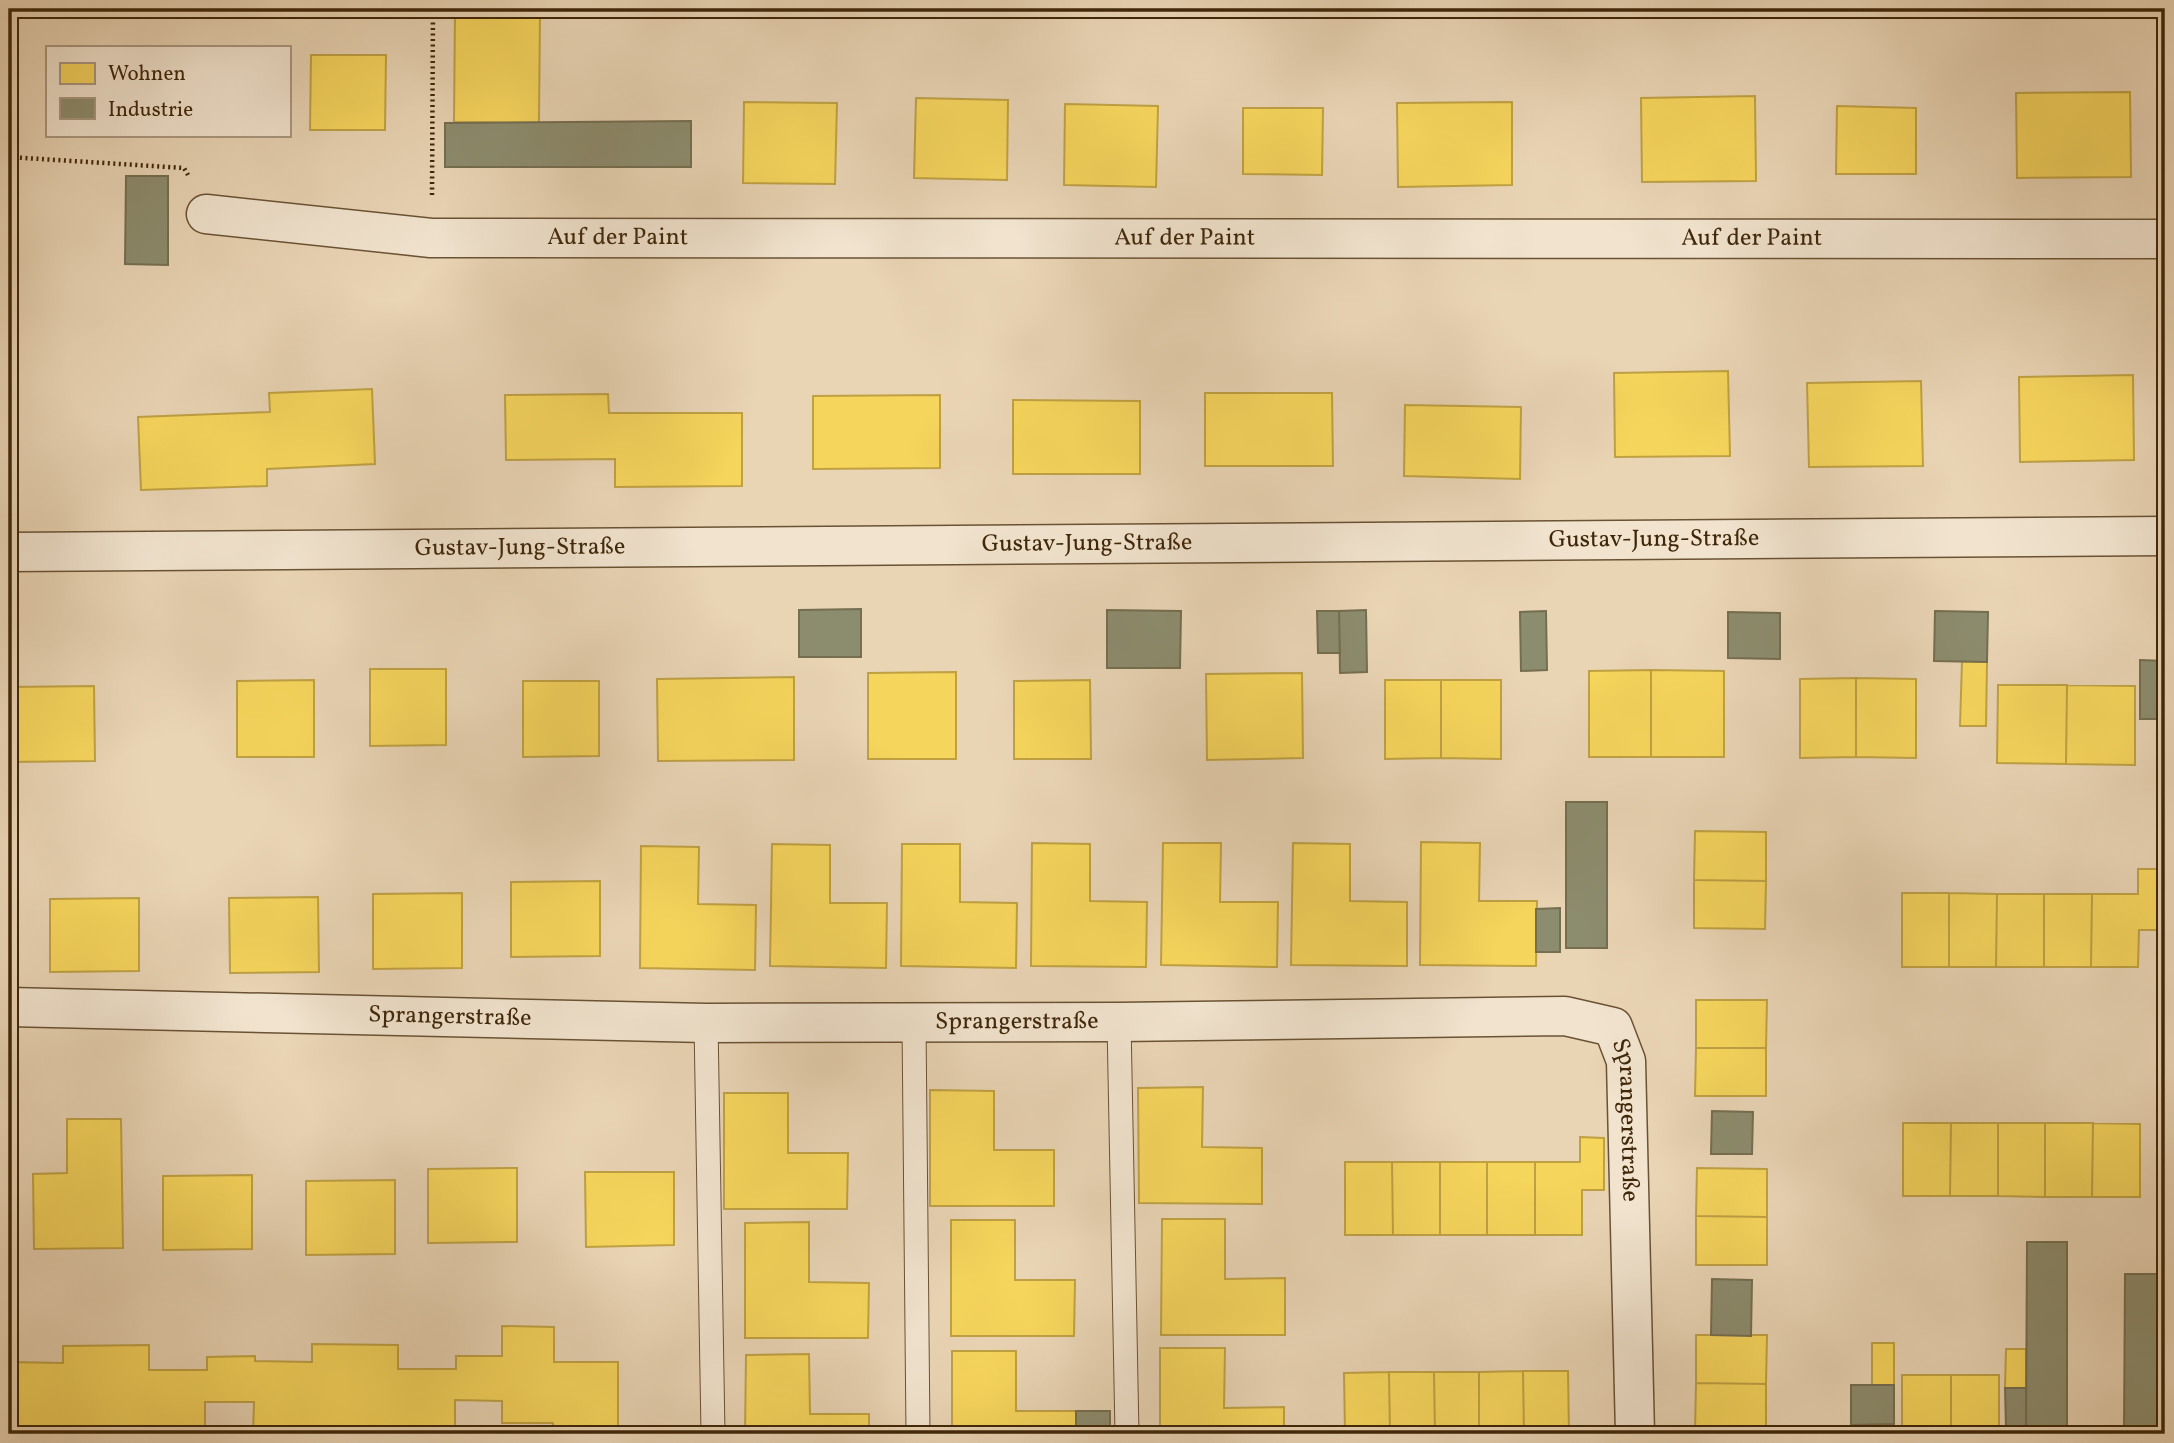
<svg xmlns="http://www.w3.org/2000/svg" width="2174" height="1443" viewBox="0 0 2174 1443" font-family="Vollkorn,serif">
<rect width="100%" height="100%" fill="#e9d4b4"/>
<filter id="stains"><feTurbulence type="fractalNoise" baseFrequency=".00286" numOctaves="4"/><feColorMatrix values="0 0 0 0 .2 0 0 0 0 .09 0 0 0 0 .02 0 0 0 .5 -.17"/></filter>
<radialGradient id="worn" r=".72"><stop offset=".6" stop-color="#630" stop-opacity="0"/><stop offset="1" stop-color="#630" stop-opacity=".3"/></radialGradient>
<!-- homes -->
<path fill="#f6d55c" stroke="#bfa143" stroke-width="2" d="M 455,9 L 540,9 L 539,123 L 454,122 Z
M 311,55 L 386,55 L 385,130 L 310,130 Z
M 2130,92 L 2131,177 L 2017,178 L 2016,93 Z
M 1755,96 L 1756,181 L 1642,182 L 1641,98 Z
M 916,98 L 1008,100 L 1007,180 L 914,178 Z
M 744,102 L 837,103 L 835,184 L 743,183 Z
M 1512,102 L 1512,185 L 1398,187 L 1397,103 Z
M 1065,104 L 1158,106 L 1156,187 L 1064,185 Z
M 1837,106 L 1916,108 L 1916,174 L 1836,174 Z
M 1243,108 L 1323,108 L 1322,175 L 1243,174 Z
M 1728,371 L 1730,456 L 1615,457 L 1614,373 Z
M 2133,375 L 2134,460 L 2020,462 L 2019,377 Z
M 1921,381 L 1923,466 L 1809,467 L 1807,383 Z
M 372,389 L 375,464 L 267,469 L 267,486 L 141,490 L 138,417 L 270,412 L 269,393 Z
M 1205,393 L 1332,393 L 1333,466 L 1205,466 Z
M 608,394 L 609,413 L 742,413 L 742,486 L 615,487 L 615,459 L 506,460 L 505,395 Z
M 940,395 L 940,468 L 813,469 L 813,396 Z
M 1013,400 L 1140,401 L 1140,474 L 1013,474 Z
M 1405,405 L 1521,407 L 1520,479 L 1404,476 Z
M 1962,661 L 1987,662 L 1986,726 L 1960,726 Z
M 370,669 L 446,669 L 446,745 L 370,746 Z
M 1651,670 L 1651,757 L 1589,757 L 1589,671 Z
M 1651,670 L 1724,671 L 1724,757 L 1651,757 Z
M 956,672 L 956,759 L 868,759 L 868,673 Z
M 1302,673 L 1303,758 L 1207,760 L 1206,674 Z
M 794,677 L 794,760 L 658,761 L 657,679 Z
M 1856,678 L 1916,679 L 1916,758 L 1856,757 Z
M 1856,678 L 1856,757 L 1800,758 L 1800,679 Z
M 314,680 L 314,757 L 237,757 L 237,681 Z
M 1090,680 L 1091,759 L 1014,759 L 1014,681 Z
M 1385,680 L 1441,680 L 1441,758 L 1385,759 Z
M 1441,680 L 1501,680 L 1501,759 L 1441,758 Z
M 523,681 L 599,681 L 599,756 L 523,757 Z
M 1998,685 L 2067,685 L 2066,764 L 1997,763 Z
M 2067,685 L 2135,686 L 2135,765 L 2066,764 Z
M 94,686 L 95,761 L 9,762 L 9,687 Z
M 1695,831 L 1766,832 L 1766,881 L 1694,880 Z
M 1421,842 L 1480,843 L 1479,901 L 1537,901 L 1536,966 L 1420,965 Z
M 1032,843 L 1090,844 L 1090,901 L 1147,902 L 1146,967 L 1031,966 Z
M 1163,843 L 1221,843 L 1220,902 L 1278,902 L 1277,967 L 1161,965 Z
M 1293,843 L 1350,844 L 1350,901 L 1407,902 L 1407,966 L 1291,965 Z
M 772,844 L 830,845 L 830,903 L 887,903 L 886,968 L 770,966 Z
M 902,844 L 960,844 L 960,902 L 1017,903 L 1016,968 L 901,966 Z
M 641,846 L 699,847 L 698,904 L 756,905 L 755,970 L 640,968 Z
M 2138,869 L 2162,869 L 2162,930 L 2139,930 L 2138,967 L 2091,967 L 2092,894 L 2138,894 Z
M 1694,880 L 1766,881 L 1765,929 L 1694,928 Z
M 600,881 L 600,956 L 511,957 L 511,882 Z
M 462,893 L 462,968 L 373,969 L 373,894 Z
M 1902,893 L 1949,893 L 1949,967 L 1902,967 Z
M 1949,893 L 1997,894 L 1996,967 L 1949,967 Z
M 1997,894 L 2044,894 L 2044,967 L 1996,967 Z
M 2044,894 L 2092,894 L 2091,967 L 2044,967 Z
M 318,897 L 319,972 L 230,973 L 229,898 Z
M 139,898 L 139,971 L 50,972 L 50,899 Z
M 1696,1000 L 1767,1000 L 1766,1048 L 1696,1048 Z
M 1696,1048 L 1766,1048 L 1766,1096 L 1695,1096 Z
M 1203,1087 L 1202,1147 L 1262,1148 L 1262,1204 L 1139,1203 L 1138,1088 Z
M 930,1090 L 994,1091 L 994,1150 L 1054,1150 L 1054,1206 L 930,1206 Z
M 724,1093 L 788,1093 L 788,1153 L 848,1153 L 847,1209 L 724,1209 Z
M 67,1119 L 121,1119 L 123,1248 L 34,1249 L 33,1174 L 67,1173 Z
M 1903,1123 L 1951,1123 L 1950,1196 L 1903,1196 Z
M 1951,1123 L 1998,1123 L 1998,1196 L 1950,1196 Z
M 1998,1123 L 2045,1123 L 2045,1197 L 1998,1196 Z
M 2045,1123 L 2093,1123 L 2092,1197 L 2045,1197 Z
M 2093,1123 L 2140,1124 L 2140,1197 L 2092,1197 Z
M 1580,1137 L 1604,1138 L 1604,1190 L 1582,1190 L 1582,1235 L 1535,1235 L 1535,1162 L 1580,1162 Z
M 1345,1162 L 1392,1162 L 1393,1235 L 1345,1235 Z
M 1392,1162 L 1440,1162 L 1440,1235 L 1393,1235 Z
M 1440,1162 L 1487,1162 L 1487,1235 L 1440,1235 Z
M 1487,1162 L 1535,1162 L 1535,1235 L 1487,1235 Z
M 517,1168 L 517,1242 L 428,1243 L 428,1169 Z
M 1697,1168 L 1767,1169 L 1767,1217 L 1696,1216 Z
M 585,1172 L 674,1172 L 674,1245 L 586,1247 Z
M 252,1175 L 252,1249 L 163,1250 L 163,1176 Z
M 395,1180 L 395,1254 L 306,1255 L 306,1181 Z
M 1696,1216 L 1767,1217 L 1767,1265 L 1696,1265 Z
M 1162,1219 L 1225,1219 L 1225,1279 L 1285,1278 L 1285,1335 L 1161,1335 Z
M 951,1220 L 1015,1220 L 1015,1280 L 1075,1280 L 1074,1336 L 951,1336 Z
M 809,1222 L 809,1282 L 869,1283 L 868,1338 L 745,1338 L 745,1223 Z
M 502,1326 L 554,1327 L 554,1362 L 618,1362 L 618,1434 L 553,1434 L 553,1423 L 502,1423 L 502,1401 L 455,1400 L 455,1434 L 388,1434 L 388,1426 L 316,1426 L 317,1434 L 253,1434 L 254,1402 L 205,1402 L 205,1434 L 139,1434 L 139,1427 L 68,1427 L 68,1434 L 9,1434 L 9,1362 L 63,1363 L 63,1346 L 149,1345 L 149,1370 L 207,1370 L 207,1357 L 255,1356 L 255,1361 L 312,1362 L 312,1344 L 398,1345 L 398,1369 L 456,1369 L 456,1356 L 502,1356 Z
M 1696,1335 L 1767,1335 L 1766,1384 L 1696,1383 Z
M 1872,1343 L 1894,1343 L 1894,1385 L 1872,1385 Z
M 1160,1348 L 1225,1348 L 1224,1408 L 1284,1407 L 1284,1434 L 1160,1434 Z
M 2006,1349 L 2026,1349 L 2026,1388 L 2005,1388 Z
M 952,1351 L 1016,1351 L 1016,1411 L 1076,1411 L 1076,1434 L 952,1434 Z
M 809,1354 L 810,1414 L 869,1414 L 869,1434 L 745,1434 L 746,1355 Z
M 1523,1371 L 1524,1434 L 1479,1434 L 1479,1372 Z
M 1523,1371 L 1568,1371 L 1569,1434 L 1524,1434 Z
M 1389,1372 L 1434,1372 L 1435,1434 L 1390,1434 Z
M 1389,1372 L 1390,1434 L 1345,1434 L 1344,1373 Z
M 1434,1372 L 1479,1372 L 1479,1434 L 1435,1434 Z
M 1902,1375 L 1951,1375 L 1951,1434 L 1902,1434 Z
M 1951,1375 L 1999,1375 L 1999,1434 L 1951,1434 Z
M 1696,1383 L 1766,1384 L 1766,1432 L 1695,1431 Z"/>
<!-- industry -->
<path fill="#8c8c6e" stroke="#756e50" stroke-width="2" d="M 691,121 L 691,167 L 445,167 L 445,123 Z
M 126,176 L 168,176 L 168,265 L 125,264 Z
M 861,609 L 861,657 L 799,657 L 799,610 Z
M 1107,610 L 1181,611 L 1180,668 L 1107,668 Z
M 1366,610 L 1367,672 L 1340,673 L 1339,611 Z
M 1317,611 L 1339,611 L 1340,653 L 1318,653 Z
M 1546,611 L 1547,670 L 1521,671 L 1520,612 Z
M 1935,611 L 1988,612 L 1987,662 L 1934,661 Z
M 1728,612 L 1780,613 L 1780,659 L 1728,658 Z
M 2140,660 L 2165,661 L 2165,719 L 2140,719 Z
M 1566,802 L 1607,802 L 1607,948 L 1566,948 Z
M 1560,908 L 1560,952 L 1536,952 L 1536,909 Z
M 1712,1111 L 1753,1112 L 1752,1154 L 1711,1154 Z
M 2027,1242 L 2067,1242 L 2067,1434 L 2026,1434 Z
M 2125,1274 L 2165,1274 L 2165,1434 L 2124,1434 Z
M 1712,1279 L 1752,1280 L 1751,1336 L 1711,1335 Z
M 1851,1385 L 1894,1385 L 1894,1424 L 1851,1425 Z
M 2005,1388 L 2026,1388 L 2026,1427 L 2006,1427 Z
M 1076,1411 L 1110,1411 L 1110,1434 L 1076,1434 Z"/>
<g fill="none" stroke-linecap="round" stroke-linejoin="round">
<defs>
<path id="service" d="M 1119,1022 L 1127,1434
M 706,1023 L 713,1434
M 914,1023 L 918,1434"/>
<g id="minor">
<path id="s1" d="M 206,214 L 431,238 L 2165,239"/>
<path id="s2" d="M 9,552 L 2165,536"/>
<path id="s3" d="M 9,1007 L 706,1023 L 1119,1022 L 1565,1016 L 1613,1027 L 1626,1061 L 1635,1434"/>
</g>
</defs>
<!-- service casing -->
<use href="#service" stroke="#6a5234" stroke-width="25"/>
<!-- minor casing -->
<use href="#minor" stroke="#6a5234" stroke-width="41"/>
<!-- path -->
<path stroke="#40270a" stroke-width="4.5" stroke-dasharray="2 3.5" stroke-linecap="butt" d="M 9,157 L 184,168 L 188,175
M 432,195 L 433,9"/>
<!-- service -->
<use href="#service" stroke="#f1e3ce" stroke-width="23"/>
<!-- minor -->
<use href="#minor" stroke="#f1e3ce" stroke-width="38"/>
</g>
<g text-anchor="middle" dominant-baseline="central" stroke-width="7" stroke-linejoin="round" paint-order="stroke">
<!-- street labels -->
<g font-size="24" fill="#40270a" stroke="#f1e3ce">
<text stroke="none"><textPath href="#s1" startOffset="413">Auf der Paint</textPath></text>
<text stroke="none"><textPath href="#s1" startOffset="980">Auf der Paint</textPath></text>
<text stroke="none"><textPath href="#s1" startOffset="1547">Auf der Paint</textPath></text>
<text stroke="none"><textPath href="#s2" startOffset="1645">Gustav-Jung-Straße</textPath></text>
<text stroke="none"><textPath href="#s2" startOffset="1078">Gustav-Jung-Straße</textPath></text>
<text stroke="none"><textPath href="#s2" startOffset="511">Gustav-Jung-Straße</textPath></text>
<text stroke="none"><textPath href="#s3" startOffset="441">Sprangerstraße</textPath></text>
<text stroke="none"><textPath href="#s3" startOffset="1008">Sprangerstraße</textPath></text>
<text stroke="none"><textPath href="#s3" startOffset="1701">Sprangerstraße</textPath></text>
</g>
</g>
<!-- margin -->
<rect width="2174" height="1443" fill="none" stroke="#e9d4b4" stroke-width="35"/>
<rect x="10" y="10" width="2153" height="1422" fill="none" stroke="#40270a" stroke-width="3.5"/>
<rect x="18" y="18" width="2139" height="1408" fill="none" stroke="#40270a" stroke-width="2"/>
<!-- legend -->
<rect x="46" y="46" width="245" height="91" fill="#f1e3ce" stroke="#aa9880" stroke-width="2"/>
<rect x="60" y="63" width="35" height="21" fill="#f6d55c" stroke="#aa9880" stroke-width="2"/>
<text x="108" y="80" font-size="21" fill="#40270a">Wohnen</text>
<rect x="60" y="98" width="35" height="21" fill="#8c8c6e" stroke="#aa9880" stroke-width="2"/>
<text x="108" y="116" font-size="21" fill="#40270a">Industrie</text>
<rect width="100%" height="100%" filter="url(#stains)"/>
<rect width="100%" height="100%" fill="url(#worn)"/>
</svg>
